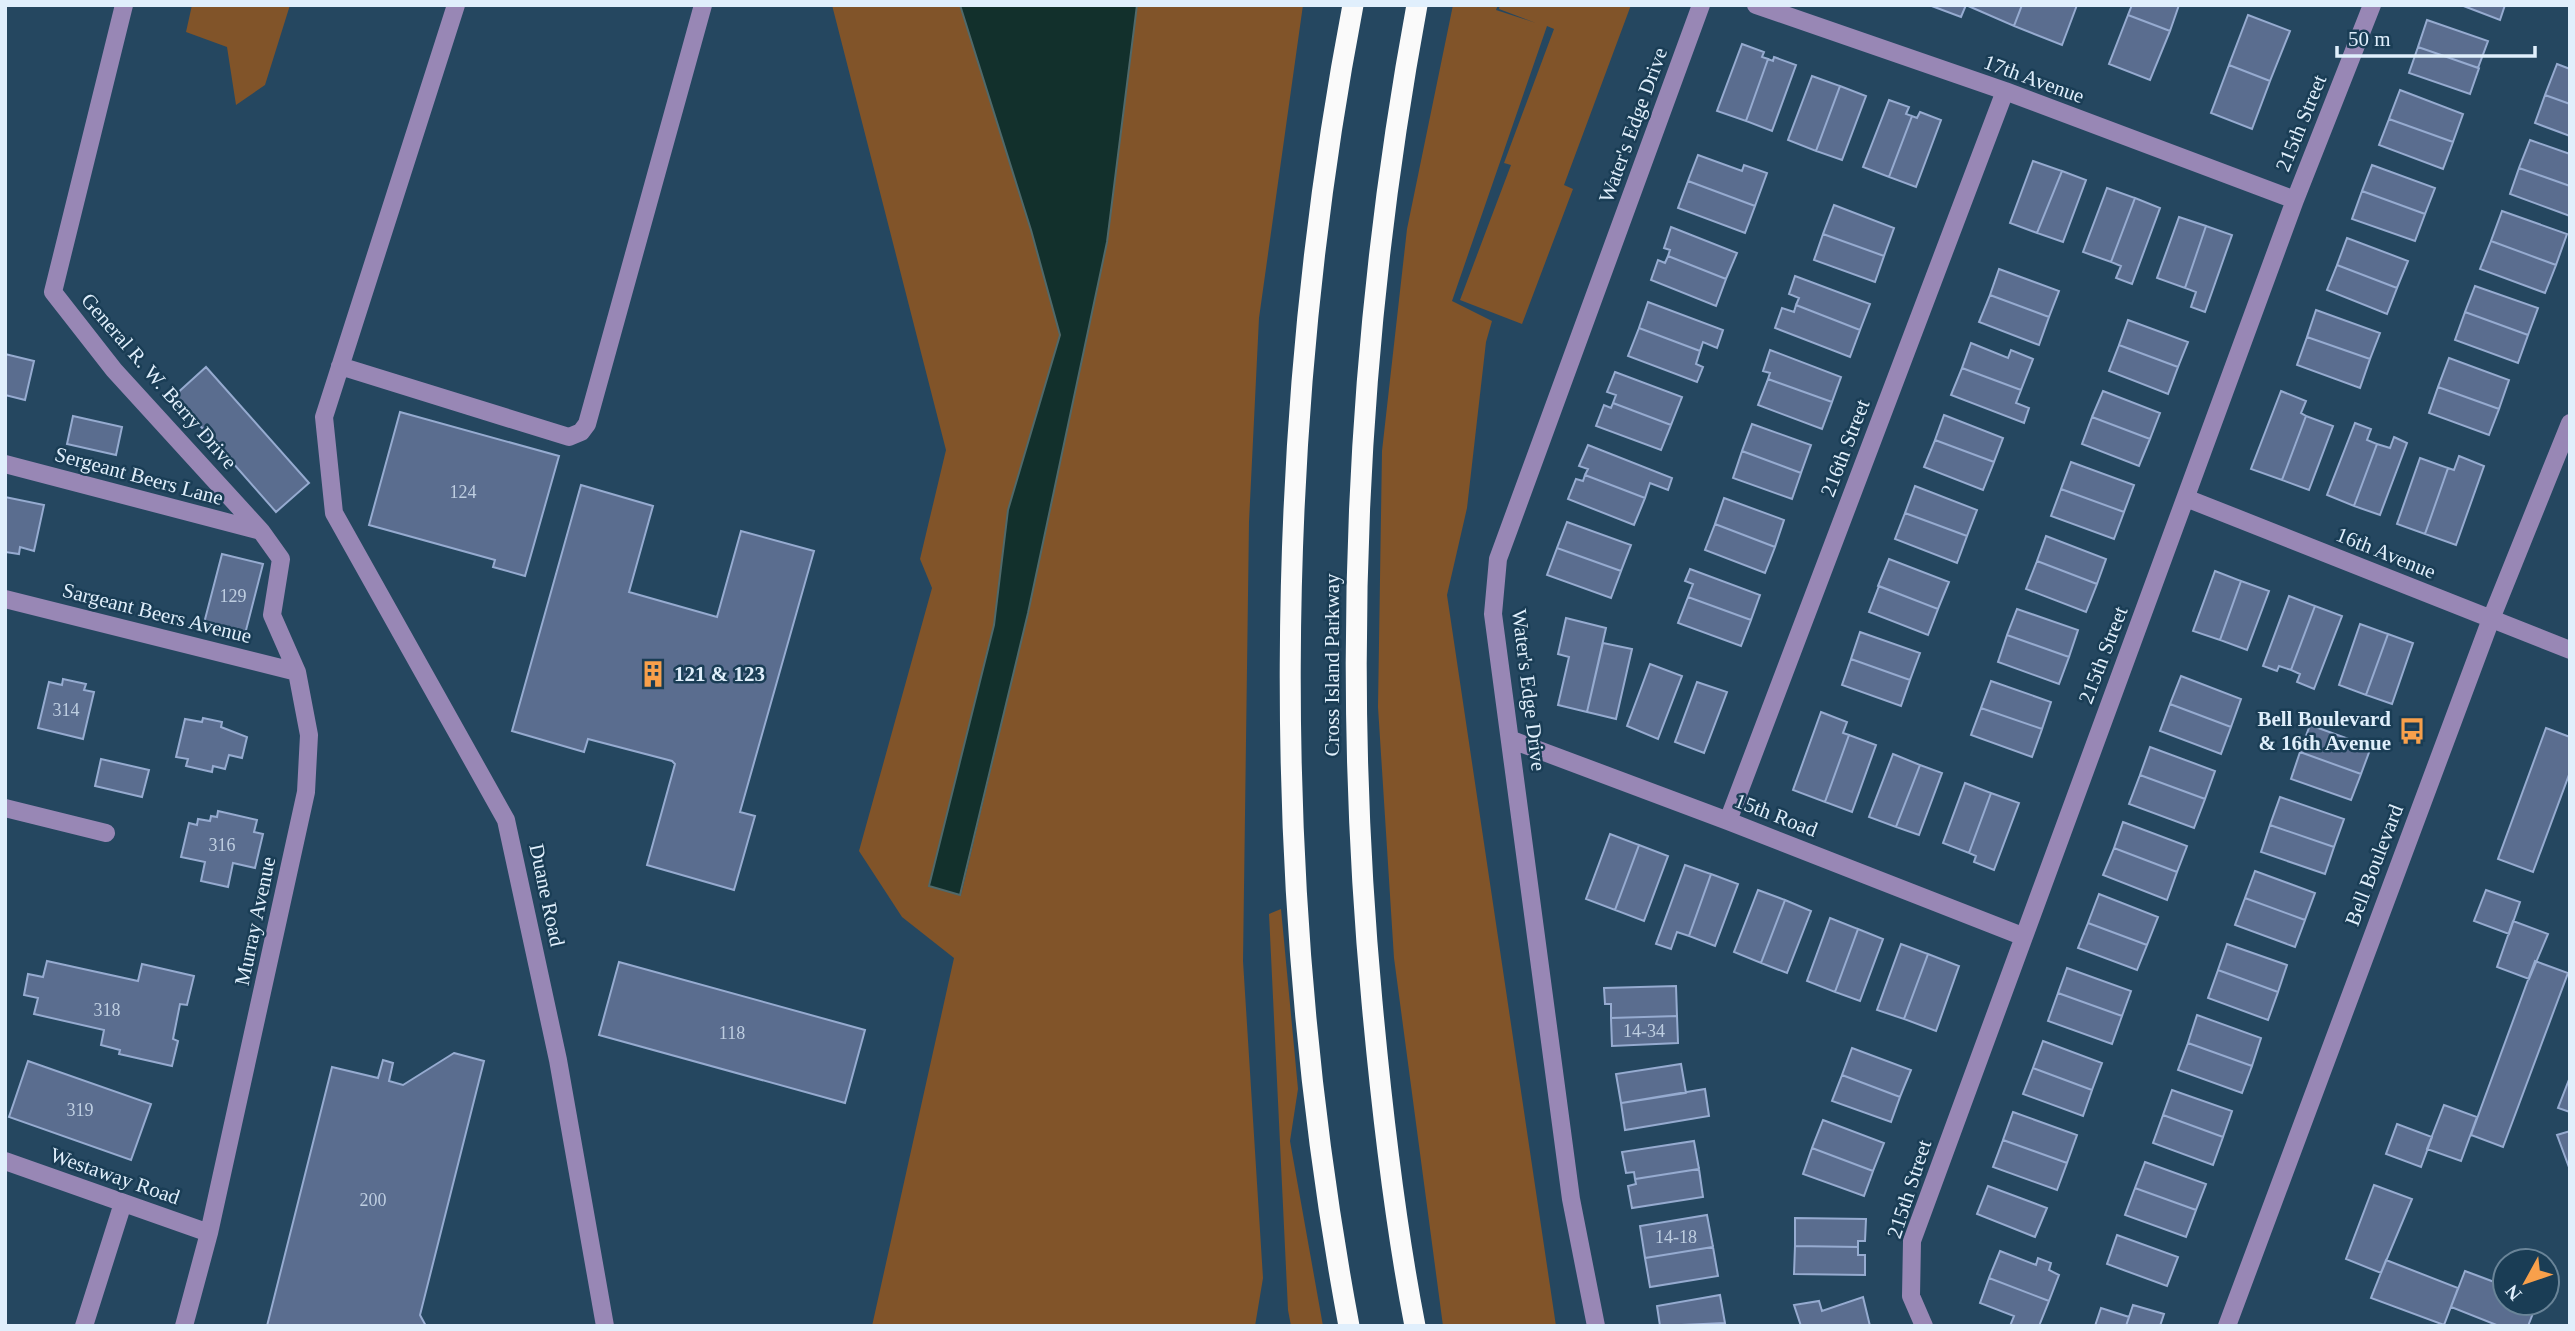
<svg xmlns="http://www.w3.org/2000/svg" width="2575" height="1331" viewBox="0 0 2575 1331" font-family="Georgia,serif">
<rect width="100%" height="100%" fill="#254760"/>
<!-- green -->
<path fill="#815429" d="M 192,5 L 290,5 L 265,85 L 236,105 L 227,47 L 186,32 Z
M 832,5 L 960,5 L 1031,230 L 1060,335 L 1008,510 L 961,895 L 1028,613 L 1107,242 L 1137,5 L 1303,5 L 1259,318 L 1249,522 L 1243,961 L 1263,1278 L 1255,1326 L 872,1326 L 954,958 L 902,917 L 859,851 L 932,588 L 920,559 L 946,450 Z
M 1453,5 L 1498,5 L 1496,10 L 1536,23 L 1499,9 L 1500,5 L 1631,5 L 1564,185 L 1573,189 L 1522,324 L 1460,300 L 1511,165 L 1504,163 L 1554,29 L 1547,26 L 1452,301 L 1492,321 L 1486,342 L 1467,508 L 1447,595 L 1556,1326 L 1443,1326 L 1394,958 L 1378,707 L 1382,451 L 1407,229 Z
M 1281,909 L 1298,1089 L 1290,1141 L 1323,1326 L 1291,1326 L 1288,1310 L 1269,914 Z"/>
<!-- water -->
<path fill="#12302c" stroke="#50696a" stroke-width="2" d="M 960,5 L 1137,5 L 1107,242 L 1028,613 L 960,895 L 929,886 L 994,625 L 1008,510 L 1060,335 L 1031,230 Z"/>
<!-- building -->
<path fill="#5a6d8f" stroke="#96abd0" stroke-width="2" d="M 1929,5 L 1966,5 L 1961,17 Z
M 1966,5 L 2022,5 L 2014,26 Z
M 2022,5 L 2077,5 L 2062,45 L 2014,26 Z
M 2132,5 L 2179,5 L 2170,31 L 2128,15 Z
M 2461,5 L 2505,5 L 2500,20 Z
M 2128,15 L 2170,31 L 2150,80 L 2109,64 Z
M 2248,15 L 2290,31 L 2270,81 L 2229,65 Z
M 2427,20 L 2488,41 L 2478,68 L 2418,47 Z
M 1742,44 L 1764,52 L 1762,57 L 1768,59 L 1746,121 L 1717,111 Z
M 2418,47 L 2479,68 L 2470,94 L 2409,73 Z
M 1774,57 L 1796,65 L 1772,131 L 1746,121 L 1768,59 L 1773,61 Z
M 2557,64 L 2570,69 L 2570,104 L 2545,95 Z
M 2229,65 L 2270,81 L 2252,129 L 2211,113 Z
M 1812,76 L 1840,86 L 1816,151 L 1788,140 Z
M 1840,86 L 1866,96 L 1842,160 L 1816,151 Z
M 2400,90 L 2463,114 L 2453,142 L 2389,119 Z
M 2545,95 L 2570,104 L 2570,136 L 2535,123 Z
M 1889,100 L 1909,107 L 1906,114 L 1912,116 L 1889,177 L 1863,167 Z
M 1920,112 L 1941,120 L 1916,187 L 1889,177 L 1912,116 L 1917,118 Z
M 2389,119 L 2453,142 L 2443,169 L 2379,145 Z
M 2530,140 L 2570,154 L 2570,186 L 2519,168 Z
M 1698,155 L 1742,171 L 1744,165 L 1767,173 L 1755,206 L 1688,181 Z
M 2033,161 L 2062,171 L 2037,233 L 2010,223 Z
M 2372,165 L 2435,188 L 2425,214 L 2362,191 Z
M 2519,168 L 2570,186 L 2570,216 L 2510,194 Z
M 2062,171 L 2086,180 L 2063,242 L 2037,233 Z
M 1688,181 L 1755,206 L 1745,233 L 1678,208 Z
M 2107,188 L 2135,198 L 2111,262 L 2083,252 Z
M 2362,191 L 2425,214 L 2415,241 L 2352,219 Z
M 2135,198 L 2160,208 L 2132,284 L 2116,278 L 2121,266 L 2111,262 Z
M 1834,205 L 1894,228 L 1884,256 L 1823,234 Z
M 2502,211 L 2567,234 L 2556,265 L 2491,241 Z
M 2179,217 L 2206,226 L 2185,288 L 2157,278 Z
M 2206,226 L 2232,235 L 2205,312 L 2191,307 L 2196,292 L 2185,288 Z
M 1671,227 L 1737,253 L 1726,279 L 1668,256 L 1670,250 L 1664,248 Z
M 1823,234 L 1884,256 L 1875,282 L 1814,260 Z
M 2347,238 L 2408,261 L 2397,288 L 2337,265 Z
M 2491,241 L 2556,265 L 2545,293 L 2480,269 Z
M 1668,256 L 1726,279 L 1716,306 L 1651,280 L 1658,260 L 1665,263 Z
M 2337,265 L 2397,288 L 2387,314 L 2327,290 Z
M 1999,269 L 2059,291 L 2049,317 L 1990,295 Z
M 1795,276 L 1870,304 L 1860,330 L 1796,305 L 1799,298 L 1789,294 Z
M 2475,286 L 2538,308 L 2528,335 L 2465,312 Z
M 1990,295 L 2049,317 L 2039,345 L 1979,322 Z
M 1648,302 L 1723,330 L 1717,348 L 1703,342 L 1700,351 L 1639,328 Z
M 1796,305 L 1860,330 L 1850,357 L 1775,328 L 1782,308 L 1794,312 Z
M 2316,310 L 2380,333 L 2370,359 L 2307,337 Z
M 2465,312 L 2528,335 L 2518,363 L 2455,340 Z
M 2128,320 L 2188,342 L 2178,367 L 2119,345 Z
M 1639,328 L 1700,351 L 1696,364 L 1703,367 L 1697,382 L 1628,356 Z
M 2307,337 L 2370,359 L 2360,388 L 2297,365 Z
M 1971,343 L 2008,358 L 2011,350 L 2033,359 L 2021,390 L 1962,368 Z
M 2119,345 L 2178,367 L 2168,394 L 2109,371 Z
M 1770,350 L 1841,377 L 1832,402 L 1768,379 L 1770,373 L 1763,371 Z
M 5,354 L 34,361 L 25,400 L 5,395 Z
M 2449,358 L 2509,380 L 2499,409 L 2438,387 Z
M 206,367 L 309,483 L 276,512 L 174,396 Z
M 1962,368 L 2021,390 L 2016,403 L 2029,408 L 2024,423 L 1951,395 Z
M 1615,372 L 1682,397 L 1671,425 L 1613,403 L 1616,395 L 1607,392 Z
M 1768,379 L 1832,402 L 1822,429 L 1758,405 Z
M 2438,387 L 2499,409 L 2489,435 L 2429,413 Z
M 2103,391 L 2160,413 L 2150,439 L 2092,417 Z
M 2281,391 L 2306,401 L 2301,413 L 2306,416 L 2282,480 L 2251,469 Z
M 1613,403 L 1671,425 L 1661,450 L 1596,426 L 1604,405 L 1611,408 Z
M 400,412 L 559,456 L 525,576 L 493,567 L 495,560 L 369,525 Z
M 1944,415 L 2003,438 L 1994,462 L 1935,440 Z
M 73,416 L 122,427 L 116,455 L 67,444 Z
M 2306,416 L 2333,426 L 2309,490 L 2282,480 Z
M 2092,417 L 2150,439 L 2139,466 L 2082,444 Z
M 2355,423 L 2371,429 L 2367,440 L 2377,444 L 2354,506 L 2327,495 Z
M 1752,424 L 1811,445 L 1801,473 L 1742,451 Z
M 2394,437 L 2407,443 L 2380,515 L 2354,506 L 2377,444 L 2390,448 Z
M 1935,440 L 1994,462 L 1983,490 L 1924,467 Z
M 1588,445 L 1672,478 L 1668,490 L 1650,483 L 1645,498 L 1585,475 L 1588,469 L 1579,466 Z
M 1742,451 L 1801,473 L 1792,499 L 1733,478 Z
M 2459,456 L 2484,466 L 2456,545 L 2425,534 L 2448,468 L 2454,470 Z
M 2420,458 L 2448,468 L 2425,534 L 2397,524 Z
M 2071,462 L 2134,485 L 2124,512 L 2061,489 Z
M 1585,475 L 1645,498 L 1634,525 L 1568,499 L 1576,479 L 1583,481 Z
M 581,485 L 653,506 L 629,592 L 717,617 L 741,531 L 814,551 L 740,812 L 755,816 L 734,890 L 647,865 L 675,764 L 672,761 L 588,739 L 584,752 L 512,731 Z
M 1915,486 L 1977,510 L 1967,536 L 1905,513 Z
M 2061,489 L 2124,512 L 2114,539 L 2051,516 Z
M 5,497 L 44,505 L 34,551 L 20,547 L 19,554 L 5,552 Z
M 1724,498 L 1784,520 L 1775,547 L 1715,524 Z
M 1905,513 L 1967,536 L 1957,563 L 1895,539 Z
M 1567,522 L 1631,545 L 1621,571 L 1557,548 Z
M 1715,524 L 1775,547 L 1765,573 L 1705,550 Z
M 2046,536 L 2106,559 L 2097,584 L 2037,561 Z
M 1557,548 L 1621,571 L 1611,598 L 1547,575 Z
M 222,554 L 263,564 L 244,638 L 203,627 Z
M 1889,559 L 1949,582 L 1938,609 L 1878,586 Z
M 2037,561 L 2097,584 L 2086,612 L 2026,589 Z
M 1690,569 L 1760,595 L 1751,620 L 1688,597 L 1693,584 L 1685,581 Z
M 2215,571 L 2241,581 L 2220,640 L 2193,631 Z
M 2241,581 L 2269,591 L 2247,650 L 2220,640 Z
M 1879,586 L 1938,609 L 1928,635 L 1869,612 Z
M 2289,596 L 2315,606 L 2291,670 L 2279,666 L 2277,671 L 2263,666 Z
M 1688,597 L 1751,620 L 1741,646 L 1678,623 Z
M 2315,606 L 2342,616 L 2314,689 L 2297,682 L 2300,674 L 2291,670 Z
M 2017,609 L 2078,630 L 2069,657 L 2007,635 Z
M 1566,618 L 1606,628 L 1587,712 L 1558,705 L 1569,657 L 1558,654 Z
M 2360,624 L 2388,634 L 2366,695 L 2339,685 Z
M 1860,632 L 1920,653 L 1910,680 L 1851,659 Z
M 2388,634 L 2413,643 L 2392,704 L 2366,695 Z
M 2007,635 L 2069,657 L 2059,684 L 1998,662 Z
M 1603,643 L 1632,649 L 1616,719 L 1587,712 Z
M 1851,659 L 1910,680 L 1901,706 L 1842,685 Z
M 1650,664 L 1682,676 L 1658,739 L 1627,726 Z
M 2181,676 L 2241,699 L 2231,727 L 2170,704 Z
M 63,679 L 86,684 L 84,690 L 94,692 L 83,739 L 38,728 L 49,682 L 62,685 Z
M 1991,681 L 2051,702 L 2042,729 L 1981,708 Z
M 1697,682 L 1727,692 L 1704,753 L 1675,742 Z
M 2170,704 L 2231,727 L 2221,754 L 2160,731 Z
M 1981,708 L 2042,729 L 2032,757 L 1971,735 Z
M 1821,712 L 1847,722 L 1843,733 L 1849,735 L 1825,802 L 1793,790 Z
M 203,718 L 222,722 L 221,727 L 247,737 L 242,758 L 229,755 L 225,769 L 213,766 L 212,772 L 186,766 L 188,759 L 176,757 L 185,719 L 202,722 Z
M 2310,725 L 2371,747 L 2361,774 L 2300,752 Z
M 2546,728 L 2570,737 L 2570,772 L 2533,872 L 2498,859 Z
M 1849,735 L 1876,745 L 1852,812 L 1825,802 Z
M 2150,747 L 2215,771 L 2205,799 L 2140,775 Z
M 2300,752 L 2361,774 L 2351,800 L 2291,779 Z
M 1893,754 L 1920,765 L 1896,827 L 1869,817 Z
M 101,759 L 149,770 L 142,797 L 95,786 Z
M 1920,765 L 1942,773 L 1919,835 L 1896,827 Z
M 2140,775 L 2205,799 L 2194,828 L 2129,804 Z
M 1965,783 L 1991,793 L 1969,853 L 1943,843 Z
M 1991,793 L 2019,803 L 1994,870 L 1974,862 L 1976,856 L 1969,853 Z
M 2280,797 L 2344,819 L 2334,847 L 2270,825 Z
M 218,811 L 257,820 L 254,832 L 263,834 L 255,868 L 233,863 L 228,887 L 201,881 L 205,862 L 181,857 L 189,823 L 197,825 L 198,819 L 210,821 L 211,816 L 217,817 Z
M 2123,822 L 2187,846 L 2177,872 L 2114,848 Z
M 2270,825 L 2334,847 L 2325,874 L 2261,852 Z
M 1610,834 L 1639,845 L 1615,910 L 1586,899 Z
M 1639,845 L 1668,856 L 1644,921 L 1615,910 Z
M 2114,848 L 2177,872 L 2167,900 L 2103,875 Z
M 1685,865 L 1711,874 L 1689,936 L 1677,932 L 1671,949 L 1656,944 Z
M 2255,871 L 2315,893 L 2305,920 L 2245,898 Z
M 1711,874 L 1738,884 L 1715,946 L 1689,936 Z
M 1758,890 L 1785,900 L 1761,963 L 1734,952 Z
M 2486,890 L 2520,902 L 2509,934 L 2474,921 Z
M 2099,894 L 2158,917 L 2147,945 L 2088,923 Z
M 2245,898 L 2305,920 L 2295,947 L 2235,925 Z
M 1785,900 L 1811,911 L 1787,973 L 1761,963 Z
M 1830,918 L 1858,929 L 1835,992 L 1807,981 Z
M 2513,921 L 2548,934 L 2529,979 L 2497,967 Z
M 2088,923 L 2147,945 L 2137,970 L 2078,948 Z
M 1858,929 L 1883,939 L 1860,1001 L 1835,992 Z
M 1901,944 L 1928,954 L 1904,1019 L 1877,1010 Z
M 2227,944 L 2287,965 L 2278,992 L 2218,970 Z
M 1928,954 L 1959,966 L 1936,1031 L 1904,1019 Z
M 47,961 L 138,981 L 142,964 L 194,976 L 187,1005 L 180,1004 L 173,1039 L 178,1041 L 172,1066 L 119,1054 L 120,1050 L 101,1045 L 104,1030 L 34,1014 L 38,998 L 24,995 L 28,974 L 43,977 Z
M 2535,961 L 2568,973 L 2503,1147 L 2471,1135 Z
M 619,962 L 865,1030 L 845,1103 L 599,1035 Z
M 2067,968 L 2131,991 L 2122,1016 L 2058,993 Z
M 2218,970 L 2278,992 L 2268,1020 L 2208,998 Z
M 1676,986 L 1677,1016 L 1611,1018 L 1611,1004 L 1605,1004 L 1604,988 Z
M 2058,993 L 2122,1016 L 2112,1044 L 2048,1021 Z
M 2197,1015 L 2261,1038 L 2252,1066 L 2188,1043 Z
M 1677,1016 L 1678,1043 L 1612,1046 L 1611,1018 Z
M 2043,1041 L 2102,1063 L 2092,1090 L 2033,1068 Z
M 2188,1043 L 2252,1066 L 2242,1093 L 2178,1070 Z
M 1852,1048 L 1911,1070 L 1900,1097 L 1842,1075 Z
M 454,1053 L 484,1061 L 420,1315 L 426,1326 L 267,1326 L 332,1067 L 378,1078 L 383,1060 L 393,1063 L 389,1081 L 403,1085 Z
M 28,1061 L 151,1104 L 131,1160 L 9,1117 Z
M 1681,1064 L 1686,1093 L 1621,1103 L 1616,1074 Z
M 2033,1068 L 2092,1090 L 2083,1116 L 2023,1094 Z
M 1842,1075 L 1900,1097 L 1891,1122 L 1832,1101 Z
M 2570,1077 L 2570,1112 L 2558,1108 Z
M 1705,1089 L 1709,1116 L 1625,1130 L 1621,1103 Z
M 2172,1090 L 2232,1111 L 2223,1137 L 2163,1115 Z
M 2444,1105 L 2477,1117 L 2461,1161 L 2427,1149 Z
M 2013,1112 L 2077,1135 L 2067,1163 L 2003,1140 Z
M 2163,1115 L 2223,1137 L 2213,1165 L 2153,1143 Z
M 1823,1120 L 1884,1143 L 1873,1171 L 1812,1148 Z
M 2397,1124 L 2432,1137 L 2421,1167 L 2386,1154 Z
M 2570,1131 L 2570,1170 L 2557,1135 Z
M 2003,1140 L 2067,1163 L 2057,1190 L 1993,1167 Z
M 1694,1141 L 1699,1169 L 1635,1179 L 1634,1172 L 1626,1173 L 1622,1152 Z
M 1812,1148 L 1873,1171 L 1864,1196 L 1803,1174 Z
M 2145,1162 L 2206,1184 L 2196,1210 L 2135,1188 Z
M 1699,1169 L 1703,1197 L 1632,1208 L 1628,1186 L 1636,1184 L 1635,1179 Z
M 2374,1185 L 2412,1199 L 2381,1273 L 2346,1259 Z
M 1988,1186 L 2047,1208 L 2035,1237 L 1977,1214 Z
M 2135,1188 L 2196,1210 L 2186,1237 L 2125,1215 Z
M 1707,1215 L 1713,1247 L 1645,1258 L 1640,1226 Z
M 1795,1218 L 1866,1219 L 1865,1241 L 1858,1241 L 1858,1247 L 1795,1246 Z
M 2117,1235 L 2178,1257 L 2167,1286 L 2107,1264 Z
M 1795,1246 L 1858,1247 L 1858,1255 L 1865,1255 L 1865,1275 L 1794,1274 Z
M 1713,1247 L 1718,1276 L 1650,1287 L 1645,1258 Z
M 2000,1251 L 2036,1265 L 2038,1258 L 2051,1263 L 2049,1270 L 2059,1275 L 2049,1301 L 1989,1278 Z
M 2386,1260 L 2458,1288 L 2444,1325 L 2371,1298 Z
M 2465,1271 L 2505,1286 L 2505,1303 L 2537,1303 L 2528,1326 L 2499,1326 L 2451,1307 Z
M 1989,1278 L 2049,1301 L 2039,1326 L 2010,1326 L 2014,1316 L 1980,1303 Z
M 1720,1295 L 1725,1323 L 1660,1326 L 1657,1306 Z
M 1863,1297 L 1870,1326 L 1801,1326 L 1794,1305 L 1819,1301 L 1822,1311 Z
M 2133,1305 L 2164,1314 L 2160,1326 L 2126,1326 Z
M 2101,1308 L 2129,1317 L 2126,1326 L 2095,1326 Z"/>
<g fill="none" stroke-linecap="round" stroke-linejoin="round">
<!-- minor -->
<path stroke="#9887b5" stroke-width="18" d="M 124,5 L 53,292 L 114,370 L 261,531 L 281,559 L 272,615 L 297,672 L 309,735 L 306,792 L 209,1233 L 184,1326
M 456,5 L 324,417 L 334,513 L 506,820 L 558,1060 L 605,1326
M 1756,5 L 2005,91 L 2295,200
M 340,366 L 569,437 L 581,432 L 587,424 L 703,5
M 5,464 L 261,531
M 2186,498 L 2570,650
M 5,599 L 297,672
M 1512,740 L 1728,821 L 2022,936
M 5,808 L 106,833
M 1728,821 L 2005,91
M 5,1161 L 209,1233
M 84,1326 L 123,1203
M 1596,1326 L 1571,1199 L 1493,614 L 1498,559 L 1701,5
M 1924,1326 L 1911,1296 L 1912,1241 L 2295,200 L 2372,5
M 2227,1326 L 2491,619 L 2570,423"/>
<!-- highway -->
<path stroke="#fafafa" stroke-width="21" d="M 1349,1326 C 1269,899 1271,432 1353,5
M 1415,1326 C 1394,1218 1382,1111 1372,1002 C 1341,669 1356,334 1417,5"/>
</g>
<!-- icons -->
<defs>
<symbol id="building-bare" viewBox="-9 -9 18 18"><path d="M-4-6H4V6H1V3H-1V6H-4ZM-2.5-4.3h1.7v1.8h-1.7ZM.8-4.3h1.7v1.8H.8ZM-2.5-1h1.7V.8h-1.7ZM.8-1h1.7V.8H.8Z" fill="#f8a04b" stroke="#1a3d55" stroke-width="2.5" paint-order="stroke"/></symbol>
<symbol id="bus-bare" viewBox="-9 -9 18 18"><path d="M-5-6H5V4H4V6H2V4H-2V6H-4V4H-5ZM-3.5-4V0h7V-4ZM-3.5 1.2v1.5H-2V1.2ZM2 1.2v1.5H3.5V1.2Z" fill="#f8a04b" stroke="#1a3d55" stroke-width="2.5" paint-order="stroke"/></symbol>
</defs>
<g fill-rule="evenodd">
<use href="#building-bare" x="634" y="655" width="38" height="38"/>
<use href="#bus-bare" x="2393" y="712" width="38" height="38"/>
</g>
<g text-anchor="middle" dominant-baseline="central" stroke-width="5" stroke-linejoin="round" paint-order="stroke">
<!-- number labels -->
<g font-size="18" fill="#becee1">
<text x="463" y="492">124</text>
<text x="233" y="596">129</text>
<text x="66" y="710">314</text>
<text x="222" y="845">316</text>
<text x="107" y="1010">318</text>
<text x="1644" y="1031">14-34</text>
<text x="732" y="1033">118</text>
<text x="80" y="1110">319</text>
<text x="373" y="1200">200</text>
<text x="1676" y="1237">14-18</text>
</g>
<!-- street labels -->
<g font-size="21" fill="#e0effc" stroke="#1a3d55">
<text transform="translate(2034 79) rotate(20)">17th Avenue</text>
<text transform="translate(2301 123) rotate(-68)">215th Street</text>
<text transform="translate(1633 125) rotate(-70)">Water's Edge Drive</text>
<text transform="translate(159 381) rotate(49)">General R. W. Berry Drive</text>
<text transform="translate(1845 448) rotate(-69)">216th Street</text>
<text transform="translate(139 476) rotate(15)">Sergeant Beers Lane</text>
<text transform="translate(2386 553) rotate(22)">16th Avenue</text>
<text transform="translate(157 613) rotate(14)">Sargeant Beers Avenue</text>
<text transform="translate(2103 655) rotate(-69)">215th Street</text>
<text transform="translate(1332 665) rotate(-90)">Cross Island Parkway</text>
<text transform="translate(1529 690) rotate(83)">Water's Edge Drive</text>
<text transform="translate(1776 815) rotate(21)">15th Road</text>
<text transform="translate(2374 865) rotate(-69)">Bell Boulevard</text>
<text transform="translate(547 895) rotate(78)">Duane Road</text>
<text transform="translate(255 921) rotate(-78)">Murray Avenue</text>
<text transform="translate(115 1176) rotate(19)">Westaway Road</text>
<text transform="translate(1909 1189) rotate(-72)">215th Street</text>
</g>
<!-- poi labels -->
<g font-size="21" font-weight="bold" fill="#e0effc" stroke="#1a3d55" text-anchor="start">
<text x="674" y="674">121 &amp; 123</text>
<text x="2391" y="719" text-anchor="end">Bell Boulevard<tspan x="2391" dy="24">&amp; 16th Avenue</tspan></text>
</g>
</g>
<!-- border -->
<rect width="2575" height="1331" fill="none" stroke="#e0effc" stroke-width="14"/>
<!-- north arrow -->
<g transform="translate(2526 1282) rotate(230)"><circle r="33" fill="#1a3d55" stroke="#698498" stroke-width="2"/>
<path d="M0-5L12 26L0 18L-12 26Z" fill="#f8a04b"/>
<text y="-10" font-size="19" font-weight="bold" text-anchor="middle" fill="#e0effc">N</text>
</g>
<!-- scale -->
<path d="M2337 46v10h198v-10" fill="none" stroke="#e0effc" stroke-width="3.5"/>
<text x="2348" y="46" font-size="21" fill="#e0effc" stroke="#1a3d55" stroke-width="5" paint-order="stroke">50 m</text>
</svg>
